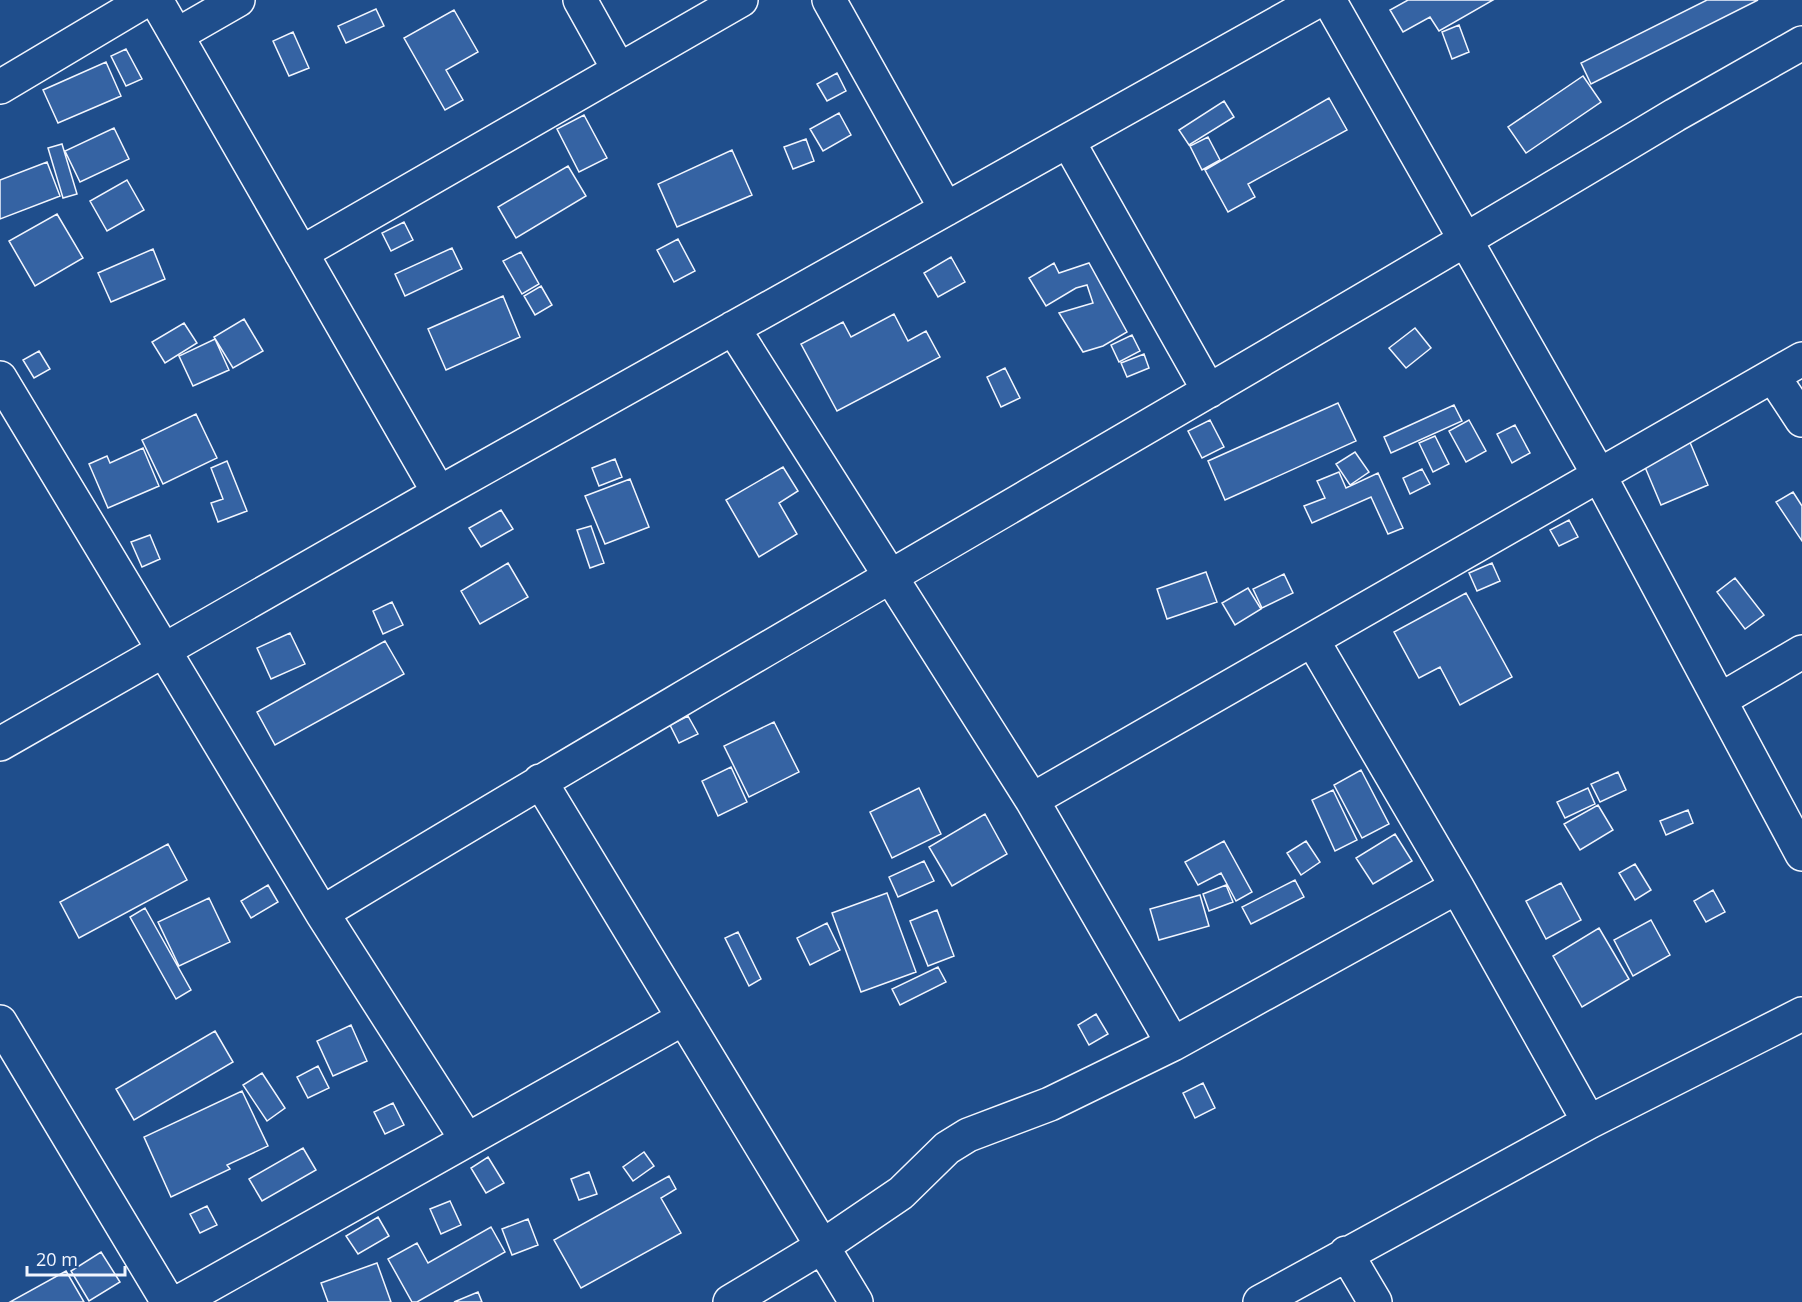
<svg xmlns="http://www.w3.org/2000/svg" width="1802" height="1302" viewBox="0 0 1802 1302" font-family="'Open Sans',sans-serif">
<rect width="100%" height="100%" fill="#1f4e8c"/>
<!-- building -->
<path fill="#3563a3" stroke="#f2f6ff" stroke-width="1.5" d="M 1408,0 L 1493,0 L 1439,31 L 1430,17 L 1403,32 L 1390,10 Z
M 1707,0 L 1758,0 L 1591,84 L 1581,63 Z
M 376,9 L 384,26 L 346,43 L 338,26 Z
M 454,10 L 478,52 L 446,70 L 463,100 L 445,110 L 404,38 Z
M 1459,25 L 1469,52 L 1452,59 L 1442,32 Z
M 293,32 L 309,68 L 289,76 L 273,41 Z
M 126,49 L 142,79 L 126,86 L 111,56 Z
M 106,62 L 121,96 L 58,123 L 43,90 Z
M 837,73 L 846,91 L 827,101 L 817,84 Z
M 1583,76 L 1601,102 L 1526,153 L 1508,127 Z
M 1329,98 L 1347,130 L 1248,184 L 1255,197 L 1228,212 L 1205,170 Z
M 1224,101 L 1234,117 L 1189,145 L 1179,130 Z
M 839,113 L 851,135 L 823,151 L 810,129 Z
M 584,115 L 607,158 L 579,172 L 557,129 Z
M 114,128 L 129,159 L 80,182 L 65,151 Z
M 1208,137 L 1220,160 L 1202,170 L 1190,146 Z
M 806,139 L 814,161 L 793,169 L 784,147 Z
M 62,144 L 77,194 L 63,198 L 48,148 Z
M 732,150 L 752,195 L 677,227 L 658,184 Z
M 47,162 L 60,196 L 0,219 L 0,180 Z
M 568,166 L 586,196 L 516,238 L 498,207 Z
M 127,180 L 144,210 L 107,231 L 90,201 Z
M 57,214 L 83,258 L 35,286 L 9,241 Z
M 404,222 L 413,240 L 391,251 L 382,233 Z
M 678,239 L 695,271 L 674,282 L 657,250 Z
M 452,248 L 462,269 L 405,296 L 395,274 Z
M 153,249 L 165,279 L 111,302 L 98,273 Z
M 521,252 L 539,284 L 522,294 L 503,261 Z
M 951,257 L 965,282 L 938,297 L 924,273 Z
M 1054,263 L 1059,273 L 1089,263 L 1127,332 L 1103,346 L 1083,352 L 1059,313 L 1093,303 L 1087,285 L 1076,288 L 1046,306 L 1029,278 Z
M 541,286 L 552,305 L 535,315 L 524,296 Z
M 503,296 L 520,337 L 446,370 L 428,329 Z
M 894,314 L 908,341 L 926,331 L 940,357 L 837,411 L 801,344 L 843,322 L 851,337 Z
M 244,319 L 263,351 L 233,368 L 214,337 Z
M 184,323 L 197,343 L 165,363 L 152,342 Z
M 1415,328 L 1431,348 L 1406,368 L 1389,348 Z
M 1132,335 L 1140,351 L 1119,362 L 1111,345 Z
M 215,339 L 229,370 L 193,386 L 179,356 Z
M 39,351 L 50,369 L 34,378 L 23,360 Z
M 1144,354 L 1149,368 L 1127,377 L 1121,363 Z
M 1005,368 L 1020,398 L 1001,407 L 987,377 Z
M 1338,403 L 1356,441 L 1225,500 L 1208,461 Z
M 1454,405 L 1462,421 L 1391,453 L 1384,437 Z
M 196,414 L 217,458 L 163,484 L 142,440 Z
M 1210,420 L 1224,447 L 1202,458 L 1188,431 Z
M 1469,420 L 1486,451 L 1466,462 L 1449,431 Z
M 1515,425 L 1530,453 L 1512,463 L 1497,434 Z
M 1435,436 L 1449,464 L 1433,472 L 1419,443 Z
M 1689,440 L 1708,485 L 1661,505 L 1642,460 Z
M 143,448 L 159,486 L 108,508 L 89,464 L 107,456 L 110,463 Z
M 1355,452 L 1369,472 L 1350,485 L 1336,464 Z
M 615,459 L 622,477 L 599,486 L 592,468 Z
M 227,461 L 247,511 L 218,522 L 211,503 L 223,499 L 211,468 Z
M 783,467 L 798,491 L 779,503 L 797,534 L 759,557 L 726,500 Z
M 1422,469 L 1430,484 L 1410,494 L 1403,478 Z
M 1339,472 L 1346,488 L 1378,473 L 1403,528 L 1388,534 L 1371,497 L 1312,523 L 1304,506 L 1325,498 L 1317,481 Z
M 630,479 L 649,527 L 605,544 L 585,496 Z
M 1793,492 L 1802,506 L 1802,541 L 1776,502 Z
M 501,510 L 513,529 L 481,547 L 469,528 Z
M 1569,520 L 1578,537 L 1559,546 L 1550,530 Z
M 591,526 L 604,563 L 590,568 L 577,530 Z
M 150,535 L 160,559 L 142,567 L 131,542 Z
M 508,563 L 528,597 L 480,624 L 461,591 Z
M 1492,563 L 1500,581 L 1477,591 L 1469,573 Z
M 1206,572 L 1217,602 L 1167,619 L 1157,589 Z
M 1284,574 L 1293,593 L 1262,608 L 1253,589 Z
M 1735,578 L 1764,615 L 1745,629 L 1717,592 Z
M 1248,588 L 1261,609 L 1235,625 L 1222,603 Z
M 1466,593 L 1512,677 L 1460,705 L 1440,667 L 1419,678 L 1394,632 Z
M 392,602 L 403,625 L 383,634 L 373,611 Z
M 290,633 L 305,664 L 271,679 L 257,648 Z
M 385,641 L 404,674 L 275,745 L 257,712 Z
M 688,716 L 698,734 L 679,743 L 670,725 Z
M 774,722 L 799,772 L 749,797 L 724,746 Z
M 731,767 L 747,802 L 718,816 L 702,781 Z
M 1361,770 L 1389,824 L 1362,838 L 1334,785 Z
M 1618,772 L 1626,790 L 1600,802 L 1591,784 Z
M 919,788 L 941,834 L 892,858 L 870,812 Z
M 1588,788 L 1595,804 L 1565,818 L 1557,802 Z
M 1333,790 L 1357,840 L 1335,851 L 1312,800 Z
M 1598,805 L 1613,830 L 1580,850 L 1564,824 Z
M 1688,810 L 1693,823 L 1666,835 L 1660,821 Z
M 985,814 L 1007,854 L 952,886 L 929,847 Z
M 1395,834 L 1412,861 L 1373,884 L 1356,858 Z
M 1224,841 L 1252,892 L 1236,901 L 1221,873 L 1198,885 L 1185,862 Z
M 1306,841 L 1320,862 L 1301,875 L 1287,853 Z
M 168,844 L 187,880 L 79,938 L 60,902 Z
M 924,861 L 934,881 L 898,897 L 889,877 Z
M 1635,864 L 1651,890 L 1635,900 L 1619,873 Z
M 1295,880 L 1304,897 L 1251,924 L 1242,907 Z
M 1561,883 L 1581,920 L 1546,939 L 1526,901 Z
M 268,885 L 278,902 L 251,918 L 241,901 Z
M 1226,885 L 1233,902 L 1209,911 L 1203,894 Z
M 1713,890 L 1725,912 L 1706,922 L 1694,901 Z
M 887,893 L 916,972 L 861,992 L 832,913 Z
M 1200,895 L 1209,926 L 1159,940 L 1150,909 Z
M 209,898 L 230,942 L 179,966 L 158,922 Z
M 145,908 L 191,990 L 176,999 L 130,917 Z
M 937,910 L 954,956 L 928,966 L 910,921 Z
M 1651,920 L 1670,955 L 1633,976 L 1614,940 Z
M 827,923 L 840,950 L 810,965 L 797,938 Z
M 1599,928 L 1629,979 L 1582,1007 L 1553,956 Z
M 738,932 L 761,979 L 749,986 L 725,938 Z
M 938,967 L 946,982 L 900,1005 L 892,989 Z
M 1096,1014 L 1108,1034 L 1089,1045 L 1078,1025 Z
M 351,1025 L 367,1061 L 333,1076 L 317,1041 Z
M 215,1031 L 233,1062 L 134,1120 L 116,1089 Z
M 318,1066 L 329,1088 L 308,1098 L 297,1077 Z
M 262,1073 L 285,1108 L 267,1121 L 243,1085 Z
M 1203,1083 L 1215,1108 L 1195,1118 L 1183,1093 Z
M 242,1091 L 268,1146 L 227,1165 L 230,1169 L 171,1197 L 144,1137 Z
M 393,1103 L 404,1125 L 385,1134 L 374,1112 Z
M 303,1148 L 316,1170 L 262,1201 L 249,1179 Z
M 644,1152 L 654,1166 L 633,1181 L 623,1167 Z
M 488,1157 L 504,1183 L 486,1193 L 471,1168 Z
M 589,1172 L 597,1194 L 579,1200 L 571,1179 Z
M 669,1176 L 676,1189 L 661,1198 L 681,1233 L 581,1288 L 554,1240 Z
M 450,1201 L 461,1225 L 441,1234 L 430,1209 Z
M 207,1206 L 217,1225 L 200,1233 L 190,1214 Z
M 378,1217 L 389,1236 L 358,1254 L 346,1236 Z
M 528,1219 L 538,1245 L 512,1255 L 502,1229 Z
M 491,1227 L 505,1252 L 417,1302 L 412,1302 L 388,1259 L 417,1243 L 428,1263 Z
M 101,1252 L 120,1282 L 89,1301 L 71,1271 Z
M 377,1263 L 391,1302 L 328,1302 L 321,1283 Z
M 66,1271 L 84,1302 L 10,1302 Z
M 478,1292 L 482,1302 L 454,1302 Z"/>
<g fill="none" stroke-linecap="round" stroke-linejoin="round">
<defs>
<path id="minor" d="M 156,0 L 439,493
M 580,0 L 619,70
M 829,0 L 946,209
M 1329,0 L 1599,475 L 1802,854
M 177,35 L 238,0
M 0,87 L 146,0
M 1068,141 L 1209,391
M 301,253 L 741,0
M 733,328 L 1032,800 L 1802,359
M 1773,376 L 1802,420
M 0,378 L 322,913 L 467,1140
M 1313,641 L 1457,887 L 1589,1122
M 1720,700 L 1802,652
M 0,744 L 439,493 L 1319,0
M 540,781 L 856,1302
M 1032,800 L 1173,1044
M 322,913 C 770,642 1226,385 1675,115 L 1802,43
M 0,1022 L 168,1302
M 1346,1253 L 1375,1302
M 179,1302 L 684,1018
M 730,1302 L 823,1246 L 901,1193 L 947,1148 L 968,1135 L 1050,1104 L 1173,1044 L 1457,887
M 1260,1302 L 1589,1122 L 1802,1014"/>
</defs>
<!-- minor casing -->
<use href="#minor" stroke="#f2f6ff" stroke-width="36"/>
<!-- minor -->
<use href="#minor" stroke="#1f4e8c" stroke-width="33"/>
</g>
<!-- scale -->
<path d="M27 1266v9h98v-9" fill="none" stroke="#f2f6ff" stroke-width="3"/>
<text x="36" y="1266" font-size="18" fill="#f2f6ff" stroke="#1f4e8c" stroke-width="4.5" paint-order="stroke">20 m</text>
</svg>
